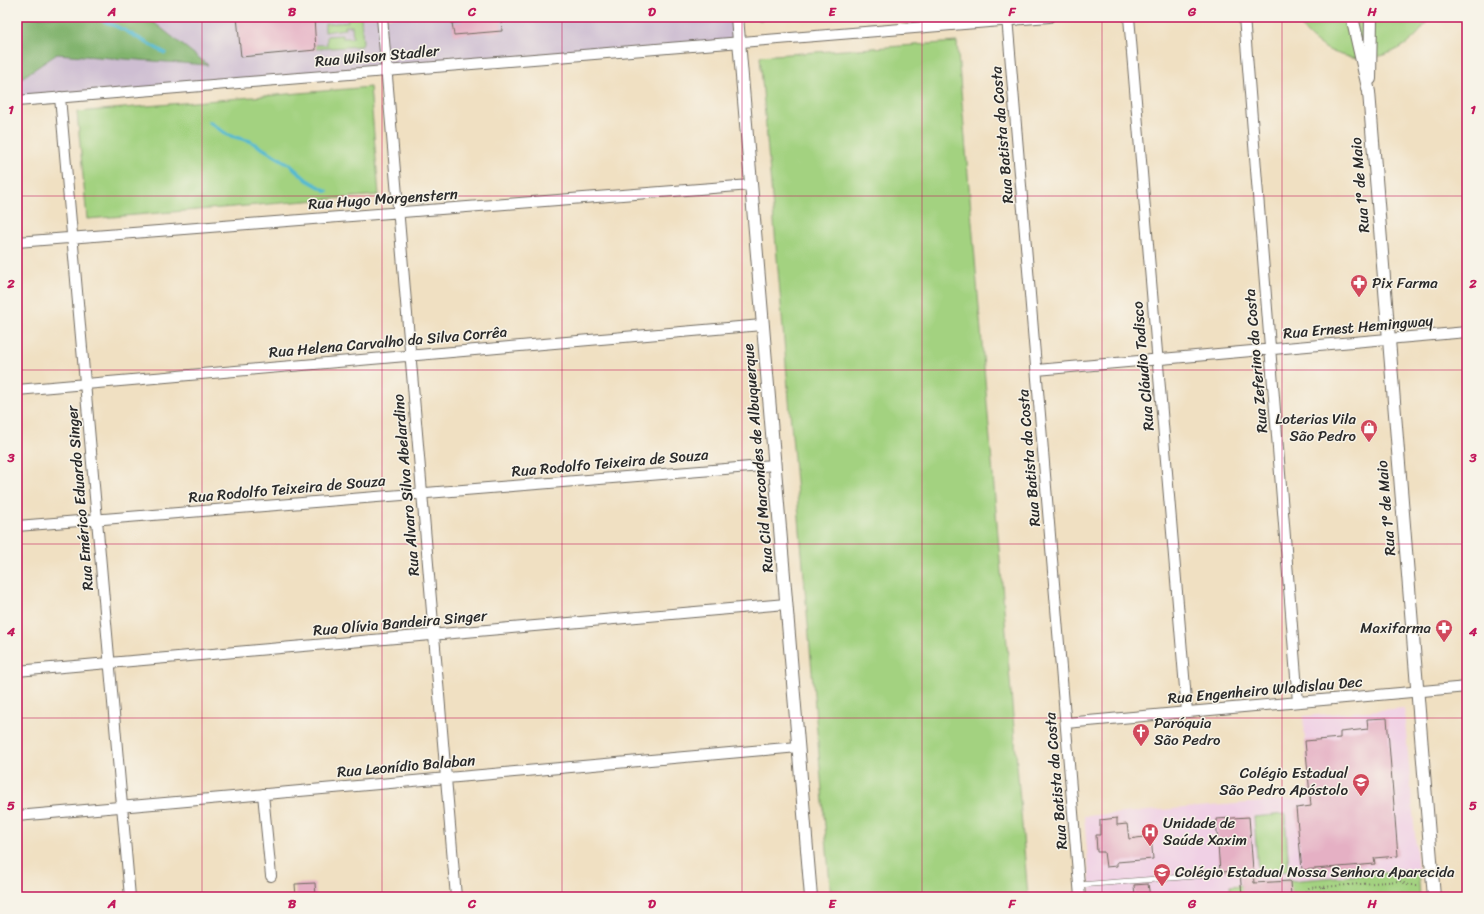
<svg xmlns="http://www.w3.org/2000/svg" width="1484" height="914" viewBox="0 0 1484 914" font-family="Sriracha,sans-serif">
<rect width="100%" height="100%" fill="#f7f3e8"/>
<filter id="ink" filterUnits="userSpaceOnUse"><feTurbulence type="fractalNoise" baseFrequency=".025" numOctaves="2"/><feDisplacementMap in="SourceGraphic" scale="8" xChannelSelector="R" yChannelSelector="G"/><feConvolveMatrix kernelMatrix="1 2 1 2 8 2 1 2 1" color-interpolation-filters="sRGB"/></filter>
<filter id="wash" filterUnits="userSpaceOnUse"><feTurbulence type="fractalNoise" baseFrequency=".012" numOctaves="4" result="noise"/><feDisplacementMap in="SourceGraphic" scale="16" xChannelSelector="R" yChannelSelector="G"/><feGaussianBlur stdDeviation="0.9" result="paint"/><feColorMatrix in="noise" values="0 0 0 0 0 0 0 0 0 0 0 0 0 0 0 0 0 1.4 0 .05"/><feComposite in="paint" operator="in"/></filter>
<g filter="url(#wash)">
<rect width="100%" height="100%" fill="#f0e0c2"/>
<!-- built -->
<path fill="#f0d0e5" d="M 1404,708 L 1418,870 L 1230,885 L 1231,897 L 1091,897 L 1084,816 L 1310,798 L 1303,716 Z"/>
<!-- industrial -->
<path fill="#cebed2" d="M 17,17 L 737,17 L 739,42 L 17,101 Z"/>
<!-- green -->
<path fill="#a3d280" stroke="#677e56" d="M 361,17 L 363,43 L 362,46 L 315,49 L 314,45 L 327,45 L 327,36 L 342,35 L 342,38 L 353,38 L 352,26 L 345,26 L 345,29 L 325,32 L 325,24 L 348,22 L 347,18 Z
M 759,17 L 800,17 L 759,20 Z
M 1296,17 L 1429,17 C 1424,28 1415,38 1405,45 C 1373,66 1332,61 1306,33 C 1302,28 1299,22 1296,17 Z
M 957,42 L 1028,897 L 831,897 L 760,56 Z
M 370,87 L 379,195 L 87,219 L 77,112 Z
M 1285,814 L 1289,871 L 1258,873 L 1254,817 Z
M 1418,870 L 1420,897 L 1231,897 L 1230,886 Z"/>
<!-- forest -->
<path fill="#82b46e" stroke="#56704c" d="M 17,17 L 147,17 L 208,65 L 57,54 L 17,81 Z"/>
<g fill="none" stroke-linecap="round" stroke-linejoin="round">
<!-- stream -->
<path stroke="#53b9d1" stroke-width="3.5" d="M 95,17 L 124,30 L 165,53
M 209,122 L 228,135 L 250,141 L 289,164 L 307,180 L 327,191"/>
</g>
<g id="blocks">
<!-- building -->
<path fill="#e5b0c4" d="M 237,17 L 314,17 L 316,50 L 241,57 Z
M 461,17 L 493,17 L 493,20 L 501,19 L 502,31 L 454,35 L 452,23 L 462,22 Z
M 1387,718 L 1398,856 L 1374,858 L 1375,864 L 1302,870 L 1296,808 L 1311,806 L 1305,741 L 1340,738 L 1340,732 L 1368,729 L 1367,719 Z
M 1249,817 L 1254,883 L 1290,881 L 1291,897 L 1242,897 L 1240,871 L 1220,872 L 1216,819 Z
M 1117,818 L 1117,825 L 1127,824 L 1129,839 L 1151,836 L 1153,859 L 1117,862 L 1117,866 L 1106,867 L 1104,852 L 1097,852 L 1096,835 L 1100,835 L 1100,820 Z
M 315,883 L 316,897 L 296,897 L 295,884 Z
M 1148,884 L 1150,897 L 1135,897 L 1134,885 Z"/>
</g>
</g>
<g filter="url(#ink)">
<use href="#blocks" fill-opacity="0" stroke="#706a60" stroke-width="1"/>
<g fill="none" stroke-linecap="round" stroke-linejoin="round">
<defs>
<path id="service" d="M 344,17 L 344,18
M 1079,885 L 1209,875"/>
<path id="minor" d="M 382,17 L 456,897
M 1007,17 L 1080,897
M 1129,17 L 1187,712
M 1244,17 L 1298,702
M 60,97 L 130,897
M 17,101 L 1049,17
M 17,242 L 751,185
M 1037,370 L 1467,332
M 17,390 L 762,325
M 17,526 L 774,465
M 17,671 L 786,604
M 1066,723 L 1467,687
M 263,794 L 271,876
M 17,816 L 798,747"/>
<path id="tertiary" d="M 737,17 L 811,897
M 1352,17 L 1369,92 L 1434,897
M 1370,79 L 1371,17"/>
</defs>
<!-- service casing -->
<use href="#service" stroke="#706a60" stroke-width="6"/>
<!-- minor casing -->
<use href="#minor" stroke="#706a60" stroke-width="12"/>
<!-- tertiary casing -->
<use href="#tertiary" stroke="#706a60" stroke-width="14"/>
<!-- path -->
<path stroke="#706a60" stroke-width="2" stroke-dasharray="1 3" stroke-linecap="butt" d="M 1324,887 L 1325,897
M 1300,897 L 1309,888 L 1400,881 L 1408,885 L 1419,885"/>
<!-- service -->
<use href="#service" stroke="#fff" stroke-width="5"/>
<!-- minor -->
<use href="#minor" stroke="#fff" stroke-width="10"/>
<!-- tertiary -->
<use href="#tertiary" stroke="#fff" stroke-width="12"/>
</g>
</g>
<!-- grid -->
<path fill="none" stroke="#c2185b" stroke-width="1" stroke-opacity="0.55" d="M 202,17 L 202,897M 382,17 L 382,897M 562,17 L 562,897M 742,17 L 742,897M 922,17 L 922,897M 1102,17 L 1102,897M 1282,17 L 1282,897M 17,196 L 1467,196M 17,370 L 1467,370M 17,544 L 1467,544M 17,718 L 1467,718"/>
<!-- icons -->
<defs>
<symbol id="pharmacy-pin" viewBox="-11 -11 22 30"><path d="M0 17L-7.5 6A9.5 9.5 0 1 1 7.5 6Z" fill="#d1495b" stroke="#f7f3e8"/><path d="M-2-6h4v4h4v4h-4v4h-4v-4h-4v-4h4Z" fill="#fff"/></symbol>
<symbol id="shop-pin" viewBox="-11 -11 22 30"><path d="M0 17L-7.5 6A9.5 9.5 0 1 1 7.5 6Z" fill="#d1495b" stroke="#f7f3e8"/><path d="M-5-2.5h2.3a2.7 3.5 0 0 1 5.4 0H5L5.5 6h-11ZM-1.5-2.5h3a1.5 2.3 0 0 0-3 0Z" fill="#fff"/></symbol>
<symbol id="church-pin" viewBox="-11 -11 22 30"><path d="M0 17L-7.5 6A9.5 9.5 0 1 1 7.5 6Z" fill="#d1495b" stroke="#f7f3e8"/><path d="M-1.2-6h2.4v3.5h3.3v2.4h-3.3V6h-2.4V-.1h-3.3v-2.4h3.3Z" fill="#fff"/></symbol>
<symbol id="school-pin" viewBox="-11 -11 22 30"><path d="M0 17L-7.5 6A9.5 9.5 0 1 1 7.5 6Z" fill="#d1495b" stroke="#f7f3e8"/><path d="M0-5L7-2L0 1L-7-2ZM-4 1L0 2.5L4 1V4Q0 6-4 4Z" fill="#fff"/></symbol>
<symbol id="hospital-pin" viewBox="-11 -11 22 30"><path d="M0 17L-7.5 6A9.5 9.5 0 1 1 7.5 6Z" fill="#d1495b" stroke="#f7f3e8"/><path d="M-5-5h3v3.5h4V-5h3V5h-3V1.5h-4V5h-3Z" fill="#fff"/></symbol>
</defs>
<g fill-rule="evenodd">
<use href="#pharmacy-pin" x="1349" y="273" width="20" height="27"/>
<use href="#shop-pin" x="1359" y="418" width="20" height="27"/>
<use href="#pharmacy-pin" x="1434" y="618" width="20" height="27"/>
<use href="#church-pin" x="1131" y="722" width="20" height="27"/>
<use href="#school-pin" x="1351" y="772" width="20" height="27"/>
<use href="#hospital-pin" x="1140" y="822" width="20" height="27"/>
<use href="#school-pin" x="1152" y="862" width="20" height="27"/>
</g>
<g text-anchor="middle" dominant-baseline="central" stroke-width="3" stroke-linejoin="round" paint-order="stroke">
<!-- street labels -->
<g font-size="15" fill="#2b2b2b" stroke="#f7f3e8">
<text transform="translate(377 56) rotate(-5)">Rua Wilson Stadler</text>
<text transform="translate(1002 135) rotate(-95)">Rua Batista da Costa</text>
<text transform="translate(1360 185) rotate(-95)">Rua 1º de Maio</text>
<text transform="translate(383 199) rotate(-4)">Rua Hugo Morgenstern</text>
<text transform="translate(1358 327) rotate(-5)">Rua Ernest Hemingway</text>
<text transform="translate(388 342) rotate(-5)">Rua Helena Carvalho da Silva Corrêa</text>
<text transform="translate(1256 361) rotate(-95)">Rua Zeferino da Costa</text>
<text transform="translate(1143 366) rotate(-95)">Rua Cláudio Todisco</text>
<text transform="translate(758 458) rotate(-95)">Rua Cid Marcondes de Albuquerque</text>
<text transform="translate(1029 458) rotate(-95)">Rua Batista da Costa</text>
<text transform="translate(610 463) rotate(-5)">Rua Rodolfo Teixeira de Souza</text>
<text transform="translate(406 485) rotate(-95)">Rua Alvaro Silva Abelardino</text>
<text transform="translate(287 489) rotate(-5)">Rua Rodolfo Teixeira de Souza</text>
<text transform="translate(80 498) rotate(-95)">Rua Emérico Eduardo Singer</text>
<text transform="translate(1386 508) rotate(-95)">Rua 1º de Maio</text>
<text transform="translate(400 623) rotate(-5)">Rua Olívia Bandeira Singer</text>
<text transform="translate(1265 690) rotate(-5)">Rua Engenheiro Wladislau Dec</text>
<text transform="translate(406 766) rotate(-5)">Rua Leonídio Balaban</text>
<text transform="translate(1056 781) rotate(-95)">Rua Batista da Costa</text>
</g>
<!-- poi labels -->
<g font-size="15" fill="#2b2b2b" stroke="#f7f3e8" text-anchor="start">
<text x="1372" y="283">Pix Farma</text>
<text x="1356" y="419" text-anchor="end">Loterias Vila<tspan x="1356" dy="17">São Pedro</tspan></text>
<text x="1431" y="628" text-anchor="end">Maxifarma</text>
<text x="1154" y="723">Paróquia<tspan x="1154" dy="17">São Pedro</tspan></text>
<text x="1348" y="773" text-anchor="end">Colégio Estadual<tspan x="1348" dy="17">São Pedro Apóstolo</tspan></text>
<text x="1163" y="823">Unidade de<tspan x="1163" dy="17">Saúde Xaxim</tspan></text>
<text x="1175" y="872">Colégio Estadual Nossa Senhora Aparecida</text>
</g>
</g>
<!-- margin -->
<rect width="1484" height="914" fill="none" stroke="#f7f3e8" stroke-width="44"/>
<rect x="22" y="22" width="1440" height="870" fill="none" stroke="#c2185b" stroke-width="1.5"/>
<g font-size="13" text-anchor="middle" font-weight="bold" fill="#c2185b">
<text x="112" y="16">A</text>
<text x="292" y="16">B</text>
<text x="472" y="16">C</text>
<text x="652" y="16">D</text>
<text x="832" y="16">E</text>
<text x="1012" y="16">F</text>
<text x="1192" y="16">G</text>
<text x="1372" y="16">H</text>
<text x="11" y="114">1</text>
<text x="1473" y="114">1</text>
<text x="11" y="288">2</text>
<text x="1473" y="288">2</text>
<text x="11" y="462">3</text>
<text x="1473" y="462">3</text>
<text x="11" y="636">4</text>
<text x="1473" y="636">4</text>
<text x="11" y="810">5</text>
<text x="1473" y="810">5</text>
<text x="112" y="908">A</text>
<text x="292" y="908">B</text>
<text x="472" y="908">C</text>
<text x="652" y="908">D</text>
<text x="832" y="908">E</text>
<text x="1012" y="908">F</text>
<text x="1192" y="908">G</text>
<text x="1372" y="908">H</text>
</g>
</svg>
